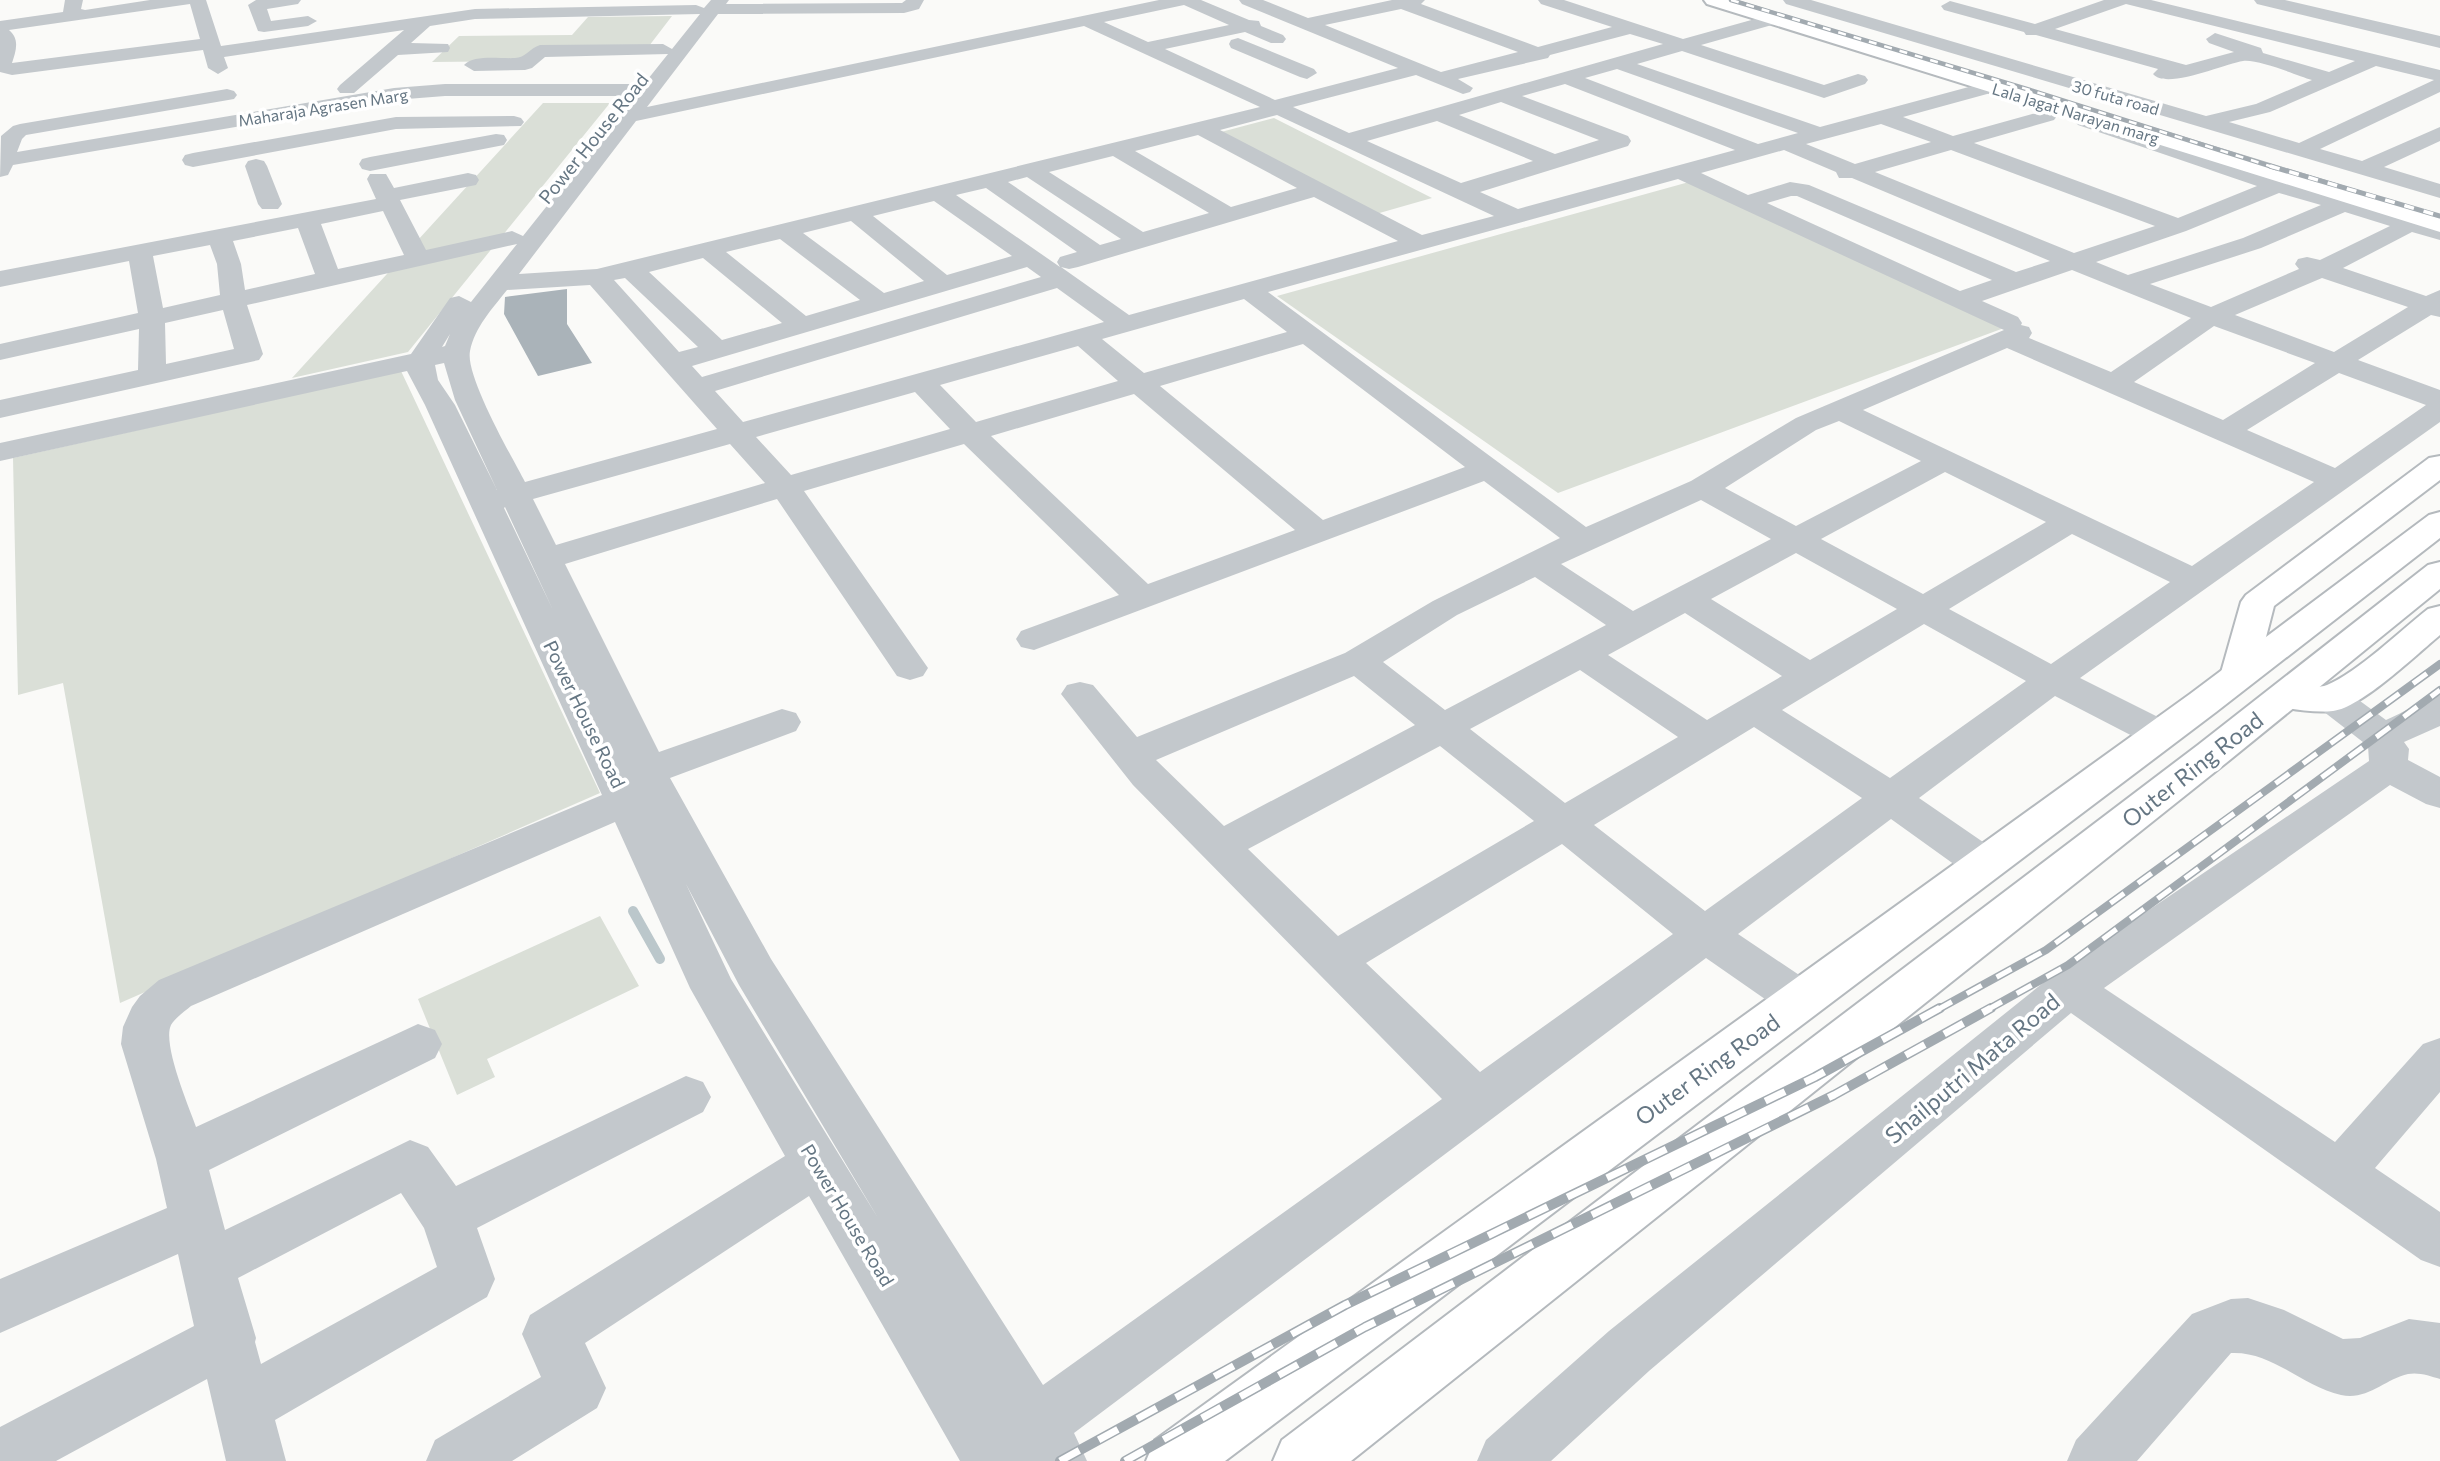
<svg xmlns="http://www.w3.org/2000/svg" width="2440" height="1461" viewBox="0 0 2440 1461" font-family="Commissioner,sans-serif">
<rect width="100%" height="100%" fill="#fafaf8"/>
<!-- green -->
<path fill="#dadfd7" d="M 672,16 L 649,46 L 538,48 L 526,61 L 432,62 L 459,36 L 572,35 L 588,17 Z
M 543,103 L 610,103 L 408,352 L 292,378 Z
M 1274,118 L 1432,198 L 1376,214 L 1221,132 Z
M 1689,182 L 2004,328 L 1558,493 L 1277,296 Z
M 401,371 L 600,793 L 120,1003 L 63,683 L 18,695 L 13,458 Z
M 600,916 L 639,986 L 487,1059 L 495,1077 L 457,1095 L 418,999 Z"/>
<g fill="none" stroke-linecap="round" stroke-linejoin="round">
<!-- stream -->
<path stroke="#bbc7cb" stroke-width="10" d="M 633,911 L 660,959"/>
</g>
<!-- building -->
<path fill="#aab3b9" d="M 567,289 L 567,324 L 592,363 L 538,376 L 504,314 L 505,297 Z"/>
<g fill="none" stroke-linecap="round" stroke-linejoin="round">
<defs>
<path id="major" d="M 1704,0 L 1731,0 L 2440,217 L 2440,232 L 1707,4 Z
M 2440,456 L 2440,480 L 2274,606 L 2256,676 L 2251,684 L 2238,688 L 2225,684 L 2220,676 L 2241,602 L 2246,595 L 2429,458 Z
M 2440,606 L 2440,635 C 2417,654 2361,708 2333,711 C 2314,713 2290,709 2273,705 L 2267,696 L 2273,687 C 2290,683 2314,690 2327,685 C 2358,672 2400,631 2428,609 Z"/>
<path id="highway" d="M 2440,512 L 2440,538 L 2216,712 L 1225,1461 L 1146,1461 L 1155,1440 L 2190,694 L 2429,515 Z
M 2440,562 L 2440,589 L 2226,763 L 1351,1461 L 1273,1461 L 1282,1440 L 2198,745 L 2428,565 Z"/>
</defs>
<!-- major casing -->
<use href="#major" stroke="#b5babe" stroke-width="4"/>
<!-- highway casing -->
<use href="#highway" stroke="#b4b9bd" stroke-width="4"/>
<!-- minor -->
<path fill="#c3c8cc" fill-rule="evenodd" d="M 65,0 L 83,0 L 81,9 L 85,10 L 150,0 L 206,0 L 221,46 L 475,9 L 696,5 L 704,8 L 711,0 L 729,0 L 726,4 L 902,3 L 906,0 L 924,0 L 919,9 L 904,13 L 718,14 L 647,107 L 1159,0 L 1201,0 L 1249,20 L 1259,21 L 1261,26 L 1283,35 L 1286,39 L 1283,43 L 1271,43 L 1245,32 L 1165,49 L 1275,100 L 1398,68 L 1242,4 L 1239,0 L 1263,0 L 1308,18 L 1392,0 L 1425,0 L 1421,4 L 1538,47 L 1612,27 L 1541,4 L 1538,0 L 1564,0 L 1683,39 L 1773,14 L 1779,15 L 1782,19 L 1779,23 L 1701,45 L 1824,85 L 1858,74 L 1865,76 L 1868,80 L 1865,84 L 1824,98 L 1682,51 L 1637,64 L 1820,127 L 1991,81 L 1998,83 L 2001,87 L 1998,91 L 1903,117 L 1953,136 L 2047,110 L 2054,112 L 2057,116 L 2054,120 L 1974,143 L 2178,218 L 2257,186 L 2078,125 L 2075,121 L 2078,117 L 2092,117 L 2286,180 L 2440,225 L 2440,240 L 2412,232 L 2343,268 L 2426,296 L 2440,290 L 2440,317 L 2431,315 L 2358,360 L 2440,390 L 2440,422 L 2080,678 L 2174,725 L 2179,734 L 2174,743 L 2160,747 L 2146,743 L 2055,696 L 1919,798 L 1999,853 L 2005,864 L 1999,875 L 1984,880 L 1969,875 L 1891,819 L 1738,934 L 1817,987 L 1824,1000 L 1817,1013 L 1801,1019 L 1785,1013 L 1706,958 L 1074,1433 L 1087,1461 L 960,1461 L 809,1196 L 585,1343 L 606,1388 L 597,1408 L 512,1461 L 426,1461 L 435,1440 L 541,1377 L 522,1334 L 530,1315 L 785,1156 L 690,988 L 615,822 L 191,1006 C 185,1011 175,1018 171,1025 C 162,1044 189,1107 196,1127 L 418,1024 L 435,1030 L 442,1044 L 435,1058 L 209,1170 L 225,1230 L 410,1140 L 428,1147 L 456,1186 L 686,1076 L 703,1082 L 711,1097 L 703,1112 L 477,1228 L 495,1279 L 487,1297 L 275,1420 L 286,1461 L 226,1461 L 207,1379 L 56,1461 L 0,1461 L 0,1427 L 194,1326 L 178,1254 L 0,1333 L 0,1279 L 167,1208 L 156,1159 L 121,1044 L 123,1027 L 132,1007 L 140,996 L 159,980 L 602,795 L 425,405 L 407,371 L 0,461 L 0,443 L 411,354 L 450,298 L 459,296 L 471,302 L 517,244 L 247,305 L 263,354 L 259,360 L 0,418 L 0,400 L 138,370 L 139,329 L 0,360 L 0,344 L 138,313 L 129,261 L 0,287 L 0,271 L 376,199 L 367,179 L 370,174 L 386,174 L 394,188 L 468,173 L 476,175 L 479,180 L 476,185 L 400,200 L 426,250 L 512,231 L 523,236 L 612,124 L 608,119 L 611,115 L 622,112 L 635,96 L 445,96 L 394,100 L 13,165 L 8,175 L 0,177 L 1,136 L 13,126 L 20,124 L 227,89 L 234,91 L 237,95 L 234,99 L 26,135 L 22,139 L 17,152 L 394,88 L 445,84 L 644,84 L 668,54 L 545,57 L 532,68 L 525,70 L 474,71 L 464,65 C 474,54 501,59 515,58 C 525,58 530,48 540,45 L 663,44 L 672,49 L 700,14 L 475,19 L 430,26 L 411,43 L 448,44 L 450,48 L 448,52 L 398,55 L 354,93 L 340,93 L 337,89 L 340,85 L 404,30 L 224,57 L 228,68 L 218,74 L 208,68 L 203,50 L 12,75 L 0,72 L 0,21 L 63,12 ZM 190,4 L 200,39 L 12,63 C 16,51 20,39 9,30 ZM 1184,5 L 1229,25 L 1148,42 L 1104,22 ZM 1401,9 L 1518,52 L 1441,72 L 1325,25 ZM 1084,26 L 1260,107 L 597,269 L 519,274 L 636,121 ZM 1630,34 L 1663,44 L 1349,133 L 1293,107 L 1416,75 L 1463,94 L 1470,92 L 1473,88 L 1458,79 L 1548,58 L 1550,55 ZM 1617,69 L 1798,133 L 1758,144 L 1585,78 ZM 1565,84 L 1735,150 L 1518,209 L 1480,192 L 1628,146 L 1631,141 L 1628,136 L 1522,96 ZM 1501,102 L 1599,140 L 1555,154 L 1459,115 ZM 1277,115 L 1494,216 L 1422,235 L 1220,130 ZM 1437,121 L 1533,161 L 1461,183 L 1367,141 ZM 1881,124 L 1931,142 L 1855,164 L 1806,144 ZM 1198,135 L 1297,188 L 1231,207 L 1135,151 ZM 1784,150 L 1836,172 L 1839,178 L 1852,178 L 2050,261 L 2016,272 L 1809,185 L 1790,182 L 1748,195 L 1701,173 ZM 1951,150 L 2155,226 L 2074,253 L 1875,172 ZM 1113,156 L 1209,213 L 1143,232 L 1049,172 ZM 1027,177 L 1121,239 L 1100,245 L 1008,182 ZM 1678,179 L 2004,330 L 1796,418 L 1691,481 L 1586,527 L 1268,292 ZM 986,188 L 1077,252 L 1060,257 L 1057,262 L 1060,267 L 956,195 ZM 2279,193 L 2321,205 L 2243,238 L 2128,275 L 2096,262 L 2186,231 ZM 1791,196 L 1797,196 L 1992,280 L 1960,291 L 1767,203 ZM 1314,197 L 1398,241 L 1129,315 L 1061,267 L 1069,269 L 1078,267 ZM 934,201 L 1012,256 L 947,275 L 873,216 ZM 383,211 L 404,255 L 338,269 L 321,224 ZM 2345,212 L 2390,226 L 2320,260 L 2307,257 L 2298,259 L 2295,264 L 2299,269 L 2211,307 L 2150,284 L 2261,248 ZM 851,221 L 924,281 L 884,293 L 803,233 ZM 298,228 L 315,274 L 245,290 L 241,264 L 233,241 ZM 780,239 L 860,300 L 806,316 L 726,252 ZM 210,245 L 217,264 L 220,295 L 163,308 L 153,256 ZM 703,258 L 782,323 L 722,340 L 649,272 ZM 1027,267 L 1041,277 L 702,377 L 692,366 ZM 2072,270 L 2191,318 L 2111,372 L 2029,338 L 2032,333 L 2029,327 L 2021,325 L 2022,323 L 2018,317 L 1982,301 ZM 625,278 L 698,347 L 679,352 L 614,280 ZM 2322,278 L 2408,307 L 2334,352 L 2235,315 ZM 590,285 L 717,429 L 525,482 C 512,457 465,376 470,351 C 475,327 492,309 507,290 ZM 1057,288 L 1104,322 L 743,422 L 715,391 ZM 1244,299 L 1287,332 L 1144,373 L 1102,339 ZM 223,310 L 234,349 L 166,364 L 165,323 ZM 2214,326 L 2315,363 L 2223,420 L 2134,382 ZM 450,334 L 445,346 L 442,347 ZM 1303,344 L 1465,467 L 1323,520 L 1160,386 ZM 1078,346 L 1118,381 L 976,422 L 940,385 ZM 2007,348 L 2314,482 L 2192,566 L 1863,410 ZM 444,363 L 455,400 L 497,490 L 455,405 L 438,380 L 435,365 ZM 2339,373 L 2426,405 L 2335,468 L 2247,430 ZM 915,392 L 950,429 L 791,475 L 756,437 ZM 1134,394 L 1295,530 L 1148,584 L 991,436 ZM 1839,421 L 1921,461 L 1796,526 L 1725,488 L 1816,430 ZM 730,444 L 765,483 L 556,545 L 533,499 ZM 964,444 L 1119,595 L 1021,631 L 1016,639 L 1021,647 L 1034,650 L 1484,481 L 1560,538 L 1433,601 L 1345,653 L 1137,737 L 1093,685 L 1080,682 L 1067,685 L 1061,694 L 1133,785 L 1442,1099 L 1043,1385 L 771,959 L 670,778 L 796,731 L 801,722 L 796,713 L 782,709 L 659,752 L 565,564 L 777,499 L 897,676 L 910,680 L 923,676 L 928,668 L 804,491 ZM 1945,472 L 2046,522 L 1923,594 L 1821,539 ZM 1701,500 L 1771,539 L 1633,611 L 1561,564 ZM 505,507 L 553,610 L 504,508 ZM 2072,534 L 2170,582 L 2051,664 L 1949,609 ZM 1796,553 L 1897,609 L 1810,660 L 1711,599 ZM 1535,577 L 1606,625 L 1445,710 L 1383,662 L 1457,615 ZM 1685,613 L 1782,676 L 1707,720 L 1608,655 ZM 1924,624 L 2026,681 L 1890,778 L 1782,710 ZM 1580,670 L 1678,737 L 1565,803 L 1470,729 ZM 1354,676 L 1415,725 L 1224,826 L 1156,760 ZM 1754,727 L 1862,798 L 1705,911 L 1594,825 ZM 1440,746 L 1534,821 L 1338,936 L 1248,849 ZM 1562,844 L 1673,934 L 1480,1072 L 1366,963 ZM 686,884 L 739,985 L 878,1218 L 731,979 ZM 401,1193 L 424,1228 L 437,1267 L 261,1364 L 255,1342 L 256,1338 L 238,1278 Z
M 256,0 L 301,0 L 298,4 L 267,9 L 271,21 L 308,16 L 317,21 L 308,26 L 264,32 L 258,31 L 248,5 Z
M 1783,0 L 1811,0 L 2206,116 L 2256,104 L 2312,80 C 2296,75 2258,59 2243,61 C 2224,64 2166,90 2153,74 L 2158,69 L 2036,35 L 2026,35 L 2024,32 L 1944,10 L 1941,6 L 1950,1 L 2035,24 L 2104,0 L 2151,0 L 2440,70 L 2440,92 L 2320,149 L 2362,161 L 2440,127 L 2440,141 L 2384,167 L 2440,184 L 2440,198 L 1786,4 ZM 2126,4 L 2130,5 L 2355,61 L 2329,72 L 2263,53 L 2261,48 L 2215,33 L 2206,39 L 2209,43 L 2234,52 L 2186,65 L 2055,29 ZM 2376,66 L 2434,80 L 2299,143 L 2229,122 L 2270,112 Z
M 2254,0 L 2285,0 L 2440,36 L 2440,48 L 2257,4 Z
M 1238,38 L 1314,69 L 1317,73 L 1307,79 L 1300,77 L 1231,48 L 1229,44 L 1231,40 Z
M 514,116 L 521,118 L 524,122 L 521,126 L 396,129 L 193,167 L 185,165 L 182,160 L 185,155 L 193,153 L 396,117 Z
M 496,134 L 504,135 L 507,140 L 504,145 L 370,171 L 362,169 L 359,164 L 362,159 L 370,157 Z
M 256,159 L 264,161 L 267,166 L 282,204 L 278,209 L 262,209 L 258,204 L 245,166 L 248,161 Z
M 2332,687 L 2345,690 L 2386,720 C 2403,713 2424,699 2440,695 L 2440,726 L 2404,742 L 2409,749 L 2408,760 L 2440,777 L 2440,808 L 2426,804 L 2390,785 L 2104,988 L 2335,1142 L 2423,1044 L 2440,1038 L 2440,1092 L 2375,1168 L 2440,1212 L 2440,1267 L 2421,1260 L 2071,1013 L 1649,1371 L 1551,1461 L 1477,1461 L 1486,1440 L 1609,1331 L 2053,975 L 2369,761 L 2368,746 L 2319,708 L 2313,699 L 2319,690 Z
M 2248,1298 L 2284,1310 L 2343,1339 L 2360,1338 L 2409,1319 L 2440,1323 L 2440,1379 C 2430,1376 2419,1372 2408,1374 C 2385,1379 2367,1401 2341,1395 C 2302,1386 2272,1351 2231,1353 L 2137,1461 L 2067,1461 L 2076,1440 L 2192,1314 L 2231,1299 Z"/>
<!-- major -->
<use href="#major" fill="#fff" fill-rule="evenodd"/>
<!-- highway -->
<use href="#highway" fill="#fff" fill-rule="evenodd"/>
<defs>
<path id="rail-far3" d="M 1731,0 L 2030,90 L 2276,168"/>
<path id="rail-far2" d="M 2270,166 L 2440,216"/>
<path id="rail-far1" d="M 1937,1010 L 2046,950 L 2440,664
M 1987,1010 L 2068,965 L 2440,690"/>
<path id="rail" d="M 1060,1461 L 1345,1305 L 1815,1077 L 1940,1008
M 1125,1461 L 1365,1327 L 1834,1095 L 1991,1008"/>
</defs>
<!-- rail-far3 casing -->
<use href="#rail-far3" stroke="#a2aab0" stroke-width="4.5"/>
<!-- rail-far2 casing -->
<use href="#rail-far2" stroke="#a2aab0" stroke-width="5"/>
<!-- rail-far1 casing -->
<use href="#rail-far1" stroke="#a2aab0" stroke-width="8"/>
<!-- rail casing -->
<use href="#rail" stroke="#a2aab0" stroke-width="10"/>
<!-- rail-far3 -->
<use href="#rail-far3" stroke="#fff" stroke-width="2.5" stroke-dasharray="8" stroke-linecap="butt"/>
<!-- rail-far2 -->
<use href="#rail-far2" stroke="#fff" stroke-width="3.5" stroke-dasharray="10" stroke-linecap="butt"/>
<!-- rail-far1 -->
<use href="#rail-far1" stroke="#fff" stroke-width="5" stroke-dasharray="17" stroke-linecap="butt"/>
<!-- rail -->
<use href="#rail" stroke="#fff" stroke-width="7" stroke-dasharray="22" stroke-linecap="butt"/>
</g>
<g text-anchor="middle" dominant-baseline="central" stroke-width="7" stroke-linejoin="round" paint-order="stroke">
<!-- far-street labels -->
<g font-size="16" fill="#657683" stroke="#fff">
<text transform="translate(2116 97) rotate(16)">30 futa road</text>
<text transform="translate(323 107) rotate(-9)">Maharaja Agrasen Marg</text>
<text transform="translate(2076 113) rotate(17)">Lala Jagat Narayan marg</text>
</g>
<!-- street labels -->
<g font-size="19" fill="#657683" stroke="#fff">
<text transform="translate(593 138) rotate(-51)">Power House Road</text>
<text transform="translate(585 714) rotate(64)">Power House Road</text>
<text transform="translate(848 1215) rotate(59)">Power House Road</text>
</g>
<!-- near-street labels -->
<g font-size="23" fill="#657683" stroke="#fff">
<text transform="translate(2192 769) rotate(-38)">Outer Ring Road</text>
<text transform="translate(1972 1068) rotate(-40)">Shailputri Mata Road</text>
<text transform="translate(1707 1069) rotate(-36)">Outer Ring Road</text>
</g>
</g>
</svg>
